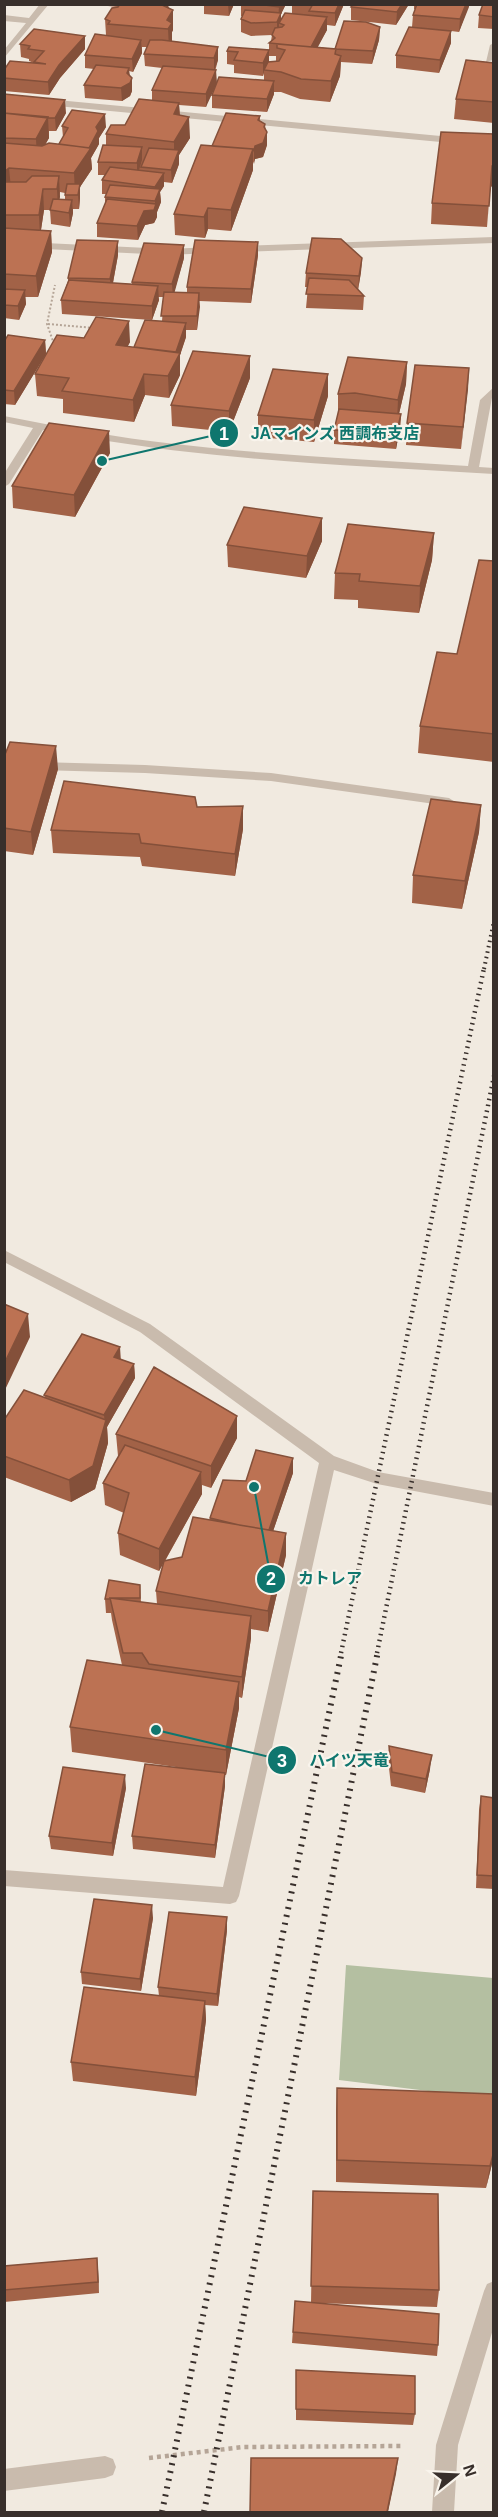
<svg xmlns="http://www.w3.org/2000/svg" width="498" height="2517" viewBox="0 0 498 2517" font-family="Helvetica,'Noto Sans JP',sans-serif">
<rect width="100%" height="100%" fill="#f1eae0"/>
<!-- green -->
<path fill="#b4bfa1" d="M 346,1965 L 493,1978 L 493,2099 L 339,2080 Z"/>
<g fill="none" stroke-linecap="round" stroke-linejoin="round">
<!-- path-far1 -->
<path stroke="#b5a597" stroke-width="2" stroke-dasharray="2 2" stroke-linecap="butt" d="M 48,324 L 94,328
M 54,344 L 47,324 L 55,285"/>
<!-- path -->
<path stroke="#b5a597" stroke-width="4.5" stroke-dasharray="4 4" stroke-linecap="butt" d="M 149,2458 L 243,2447 L 401,2446"/>
<!-- minor -->
<path fill="#c9bbad" fill-rule="evenodd" d="M 40,4 L 49,4 L 4,58 L 4,50 L 26,23 L 4,21 L 4,15 L 29,18 Z
M 494,43 L 493,60 L 486,62 L 490,45 Z
M 4,95 L 494,141 L 494,147 L 4,101 Z
M 494,237 L 494,243 L 239,252 L 234,249 L 239,246 Z
M 4,241 L 168,249 L 212,247 L 217,250 L 212,253 L 168,255 L 4,247 Z
M 494,387 L 479,467 L 494,468 L 494,474 C 359,466 223,461 90,438 L 85,435 L 90,432 C 215,453 342,458 468,466 L 480,400 Z
M 4,416 L 66,428 L 71,431 L 66,434 L 43,430 L 9,484 L 4,487 L 4,474 L 33,428 L 4,422 Z
M 4,761 L 145,765 L 271,773 L 449,798 L 455,802 L 449,806 L 271,781 L 145,773 L 4,769 Z
M 4,1250 L 150,1324 L 334,1456 L 378,1472 L 494,1493 L 494,1506 L 377,1484 L 334,1470 L 239,1896 L 236,1902 L 230,1904 L 4,1886 L 4,1870 L 223,1887 L 319,1463 L 140,1332 L 4,1262 Z
M 494,2281 L 494,2326 L 458,2445 L 454,2512 L 432,2512 L 436,2445 L 484,2291 L 487,2284 Z
M 105,2456 L 113,2459 L 116,2467 L 113,2475 L 105,2478 L 4,2491 L 4,2469 Z"/>
<!-- rail-far2 -->
<path stroke="#382f2b" stroke-width="4" stroke-dasharray="1.5 4" stroke-linecap="butt" d="M 484,969 L 494,921"/>
<!-- rail-far1 -->
<path stroke="#382f2b" stroke-width="4.5" stroke-dasharray="1.5 4.5" stroke-linecap="butt" d="M 341,1653 L 484,968
M 377,1653 L 494,1076"/>
<!-- rail -->
<path stroke="#382f2b" stroke-width="6" stroke-dasharray="2 6" stroke-linecap="butt" d="M 162,2512 L 342,1651
M 204,2512 L 378,1651"/>
</g>
<!-- wall -->
<path fill="#a26247" fill-rule="evenodd" d="M 88,4 L 168,4 L 173,30 L 172,32 L 172,41 L 218,47 L 218,60 L 206,107 L 179,105 L 180,115 L 190,138 L 179,155 L 179,164 L 172,183 L 164,182 L 164,186 L 160,192 L 161,202 L 157,212 L 157,217 L 154,223 L 145,225 L 138,240 L 97,237 L 97,223 L 105,204 L 105,197 L 106,194 L 102,194 L 102,180 L 105,175 L 98,175 L 98,162 L 106,145 L 106,134 L 125,125 L 152,101 L 152,90 L 162,68 L 145,66 L 144,54 L 147,47 L 142,47 L 142,53 L 133,72 L 129,71 L 132,91 L 130,96 L 122,101 L 85,98 L 84,85 L 94,69 L 85,68 L 85,55 L 106,35 L 105,19 L 118,7 Z
M 187,4 L 234,4 L 229,16 L 204,14 L 204,6 Z
M 241,4 L 286,4 L 281,14 L 281,19 L 292,13 L 292,4 L 344,4 L 335,26 L 327,25 L 327,30 L 317,47 L 335,49 L 380,27 L 379,40 L 372,64 L 341,62 L 340,76 L 330,102 L 300,99 L 281,92 L 274,92 L 274,94 L 267,112 L 212,108 L 212,95 L 264,80 L 264,73 L 263,76 L 234,73 L 234,65 L 227,64 L 227,51 L 269,50 L 269,62 L 276,61 L 276,56 L 269,56 L 269,43 L 271,41 L 272,35 L 251,36 L 241,32 L 241,19 L 242,16 L 241,16 Z
M 409,4 L 396,25 L 351,20 L 351,7 Z
M 414,4 L 469,4 L 459,32 L 451,31 L 451,43 L 439,73 L 396,68 L 396,55 L 412,27 L 413,15 L 415,9 L 414,9 Z
M 494,4 L 494,29 L 478,28 L 479,15 Z
M 85,36 L 85,49 L 60,78 L 49,95 L 4,91 L 4,70 L 34,63 L 29,61 L 29,59 L 21,57 L 20,44 Z
M 494,63 L 494,123 L 454,119 L 456,99 Z
M 4,94 L 66,113 L 56,131 L 49,131 L 49,138 L 45,144 L 59,144 L 63,137 L 62,126 L 106,127 L 99,138 L 99,144 L 91,158 L 92,169 L 80,187 L 80,198 L 79,209 L 73,209 L 73,213 L 70,227 L 51,224 L 50,210 L 44,210 L 41,230 L 51,231 L 52,252 L 38,297 L 25,297 L 26,304 L 19,320 L 4,318 ZM 60,192 L 65,193 L 65,200 L 59,199 Z
M 260,116 L 260,121 L 265,124 L 267,145 L 263,157 L 255,159 L 253,164 L 253,170 L 231,231 L 208,229 L 205,238 L 175,235 L 174,214 L 212,146 Z
M 490,187 L 487,227 L 431,224 L 432,203 Z
M 118,241 L 118,255 L 113,283 L 132,284 L 132,282 L 184,258 L 174,292 L 187,293 L 187,287 L 258,242 L 258,255 L 251,303 L 199,301 L 197,330 L 186,330 L 186,337 L 180,355 L 180,375 L 169,398 L 145,395 L 134,422 L 63,413 L 63,399 L 37,396 L 35,374 L 84,338 L 130,342 L 127,347 L 134,347 L 162,321 L 164,297 L 158,297 L 159,300 L 152,320 L 62,314 L 61,300 L 68,281 L 68,278 Z
M 362,258 L 361,272 L 358,290 L 364,296 L 363,310 L 306,308 L 308,287 L 305,287 L 306,273 Z
M 45,340 L 46,354 L 15,405 L 4,404 L 4,342 Z
M 407,362 L 406,384 L 399,414 L 401,414 L 400,428 L 396,449 L 334,444 L 334,430 L 338,416 L 338,394 Z
M 469,368 L 461,449 L 406,445 L 407,423 Z
M 328,374 L 328,396 L 314,442 L 258,437 L 258,415 Z
M 250,378 L 229,432 L 172,426 L 171,405 Z
M 110,453 L 75,517 L 13,508 L 12,486 Z
M 322,518 L 322,541 L 306,578 L 228,567 L 227,545 Z
M 434,533 L 432,560 L 419,613 L 358,608 L 358,600 L 334,599 L 335,573 Z
M 494,561 L 494,762 L 418,753 L 420,726 L 457,654 Z
M 4,757 L 58,769 L 33,855 L 4,851 Z
M 481,805 L 479,832 L 462,909 L 412,903 L 413,875 Z
M 243,806 L 243,829 L 235,876 L 142,866 L 140,857 L 53,853 L 51,830 L 197,807 Z
M 494,1255 L 494,1274 L 492,1274 Z
M 120,1359 L 134,1364 L 135,1378 L 107,1427 L 108,1443 L 95,1489 L 71,1502 L 4,1477 L 4,1420 L 45,1398 L 44,1395 Z
M 116,1434 L 237,1438 L 211,1488 L 202,1485 L 202,1494 L 165,1561 L 182,1557 L 210,1520 L 210,1518 L 246,1481 L 293,1458 L 293,1473 L 273,1531 L 286,1555 L 268,1632 L 251,1629 L 251,1638 L 242,1698 L 239,1697 L 239,1708 L 226,1775 L 225,1775 L 225,1786 L 215,1858 L 133,1849 L 132,1836 L 176,1767 L 72,1752 L 70,1727 L 122,1665 L 112,1620 L 111,1613 L 106,1613 L 105,1599 L 140,1585 L 141,1602 L 157,1604 L 156,1591 L 164,1562 L 159,1571 L 120,1555 L 118,1533 L 124,1513 L 105,1505 L 103,1483 L 119,1456 L 118,1456 Z
M 389,1746 L 430,1769 L 425,1793 L 391,1786 L 388,1759 Z
M 126,1788 L 113,1856 L 51,1849 L 49,1836 Z
M 481,1796 L 494,1798 L 494,1889 L 476,1888 L 479,1810 Z
M 153,1918 L 141,1991 L 82,1984 L 81,1972 Z
M 227,1930 L 218,2006 L 205,2005 L 206,2020 L 196,2096 L 73,2081 L 71,2062 L 159,1996 L 158,1987 Z
M 337,2088 L 494,2156 L 486,2188 L 336,2182 L 336,2111 Z
M 313,2191 L 439,2290 L 437,2307 L 317,2303 L 438,2345 L 437,2356 L 292,2343 L 295,2301 L 311,2303 Z
M 4,2266 L 98,2269 L 99,2293 L 4,2302 Z
M 296,2370 L 415,2414 L 413,2425 L 296,2420 Z"/>
<!-- shaded-wall -->
<path fill="#84503a" d="M 228,4 L 234,4 L 229,16 Z
M 280,4 L 286,4 L 281,14 L 281,24 L 279,23 L 279,31 L 277,35 L 277,22 L 278,19 L 279,7 Z
M 339,4 L 344,4 L 335,26 L 335,13 Z
M 402,4 L 409,4 L 396,25 L 397,12 Z
M 466,4 L 469,4 L 469,7 L 459,32 L 460,19 Z
M 168,5 L 169,17 L 173,10 L 173,30 L 172,32 L 172,43 L 169,49 L 168,29 L 164,6 Z
M 327,17 L 327,30 L 311,60 L 311,47 Z
M 380,27 L 379,40 L 372,64 L 373,51 Z
M 451,31 L 451,43 L 439,73 L 440,60 Z
M 85,36 L 85,49 L 60,78 L 49,95 L 48,82 L 59,65 Z
M 141,40 L 142,53 L 133,72 L 132,59 Z
M 218,47 L 218,60 L 214,71 L 214,58 Z
M 336,49 L 335,69 L 341,56 L 340,76 L 330,102 L 331,81 Z
M 269,50 L 269,63 L 264,70 L 263,76 L 263,63 Z
M 129,68 L 130,81 L 132,78 L 132,91 L 130,96 L 122,101 L 121,88 Z
M 216,70 L 217,83 L 206,107 L 206,94 Z
M 274,81 L 274,94 L 267,112 L 267,99 Z
M 65,100 L 66,113 L 56,131 L 55,118 Z
M 179,103 L 180,123 L 174,114 Z
M 105,114 L 106,127 L 99,138 L 99,144 L 91,158 L 92,169 L 80,187 L 80,198 L 79,209 L 78,195 L 75,194 L 74,173 L 88,149 L 96,127 Z
M 48,117 L 49,138 L 37,160 L 36,139 Z
M 189,117 L 190,138 L 179,155 L 179,164 L 172,183 L 171,170 L 174,162 L 174,142 Z
M 267,132 L 267,145 L 263,157 L 255,159 L 254,164 L 254,151 L 255,146 Z
M 142,147 L 142,160 L 137,177 L 137,163 Z
M 253,149 L 253,170 L 231,231 L 231,210 Z
M 492,166 L 494,166 L 494,186 L 490,187 L 487,227 Z
M 9,168 L 11,188 L 6,191 L 5,171 Z
M 164,173 L 164,186 L 160,192 L 161,202 L 157,212 L 157,217 L 154,223 L 145,225 L 138,240 L 137,226 L 144,211 L 155,205 L 155,187 Z
M 59,176 L 60,197 L 58,210 L 57,189 Z
M 43,189 L 44,210 L 40,236 L 39,215 Z
M 72,200 L 73,213 L 70,227 L 69,213 Z
M 208,208 L 208,229 L 205,238 L 204,217 Z
M 51,231 L 52,252 L 38,297 L 36,276 Z
M 118,241 L 118,255 L 111,293 L 110,279 Z
M 258,242 L 258,255 L 251,303 L 251,289 Z
M 184,245 L 184,258 L 173,298 L 172,284 Z
M 362,258 L 361,272 L 358,290 L 359,276 Z
M 158,286 L 159,300 L 152,320 L 152,306 Z
M 25,290 L 26,304 L 19,320 L 18,306 Z
M 199,293 L 200,307 L 197,330 L 197,316 Z
M 129,321 L 130,342 L 117,367 L 116,345 Z
M 186,323 L 186,337 L 180,355 L 180,375 L 169,398 L 168,376 L 176,360 L 176,352 Z
M 45,340 L 46,354 L 15,405 L 14,391 Z
M 250,356 L 250,378 L 229,432 L 229,411 Z
M 407,362 L 406,384 L 397,422 L 398,400 Z
M 469,368 L 468,390 L 461,449 L 463,427 Z
M 144,374 L 145,395 L 134,422 L 133,400 Z
M 328,374 L 328,396 L 314,442 L 314,420 Z
M 401,414 L 400,428 L 396,449 L 396,435 Z
M 109,431 L 110,453 L 75,517 L 74,495 Z
M 322,518 L 322,541 L 306,578 L 307,556 Z
M 434,533 L 432,560 L 419,613 L 420,586 Z
M 56,746 L 58,769 L 33,855 L 31,832 Z
M 481,805 L 479,832 L 462,909 L 465,881 Z
M 243,806 L 243,829 L 235,876 L 235,854 Z
M 28,1314 L 30,1337 L 4,1392 L 4,1364 Z
M 120,1347 L 121,1362 L 114,1357 Z
M 134,1364 L 135,1378 L 107,1427 L 108,1443 L 95,1489 L 71,1502 L 69,1480 L 105,1425 L 104,1415 Z
M 237,1416 L 237,1438 L 211,1488 L 211,1466 Z
M 293,1458 L 293,1473 L 268,1546 L 268,1532 Z
M 201,1472 L 202,1494 L 159,1571 L 159,1549 Z
M 286,1533 L 286,1555 L 268,1632 L 268,1611 Z
M 251,1616 L 251,1638 L 242,1698 L 242,1677 Z
M 239,1682 L 239,1708 L 226,1775 L 226,1750 Z
M 432,1755 L 430,1769 L 425,1793 L 426,1779 Z
M 225,1773 L 225,1786 L 215,1858 L 215,1845 Z
M 125,1775 L 126,1788 L 113,1856 L 112,1843 Z
M 152,1905 L 153,1918 L 141,1991 L 140,1979 Z
M 227,1917 L 227,1930 L 218,2006 L 217,1994 Z
M 205,2001 L 206,2020 L 196,2096 L 195,2077 Z
M 494,2151 L 494,2156 L 486,2188 L 490,2166 Z
M 97,2258 L 98,2269 L 99,2293 L 98,2282 Z
M 398,2458 L 396,2474 L 388,2512 L 387,2512 Z"/>
<!-- building -->
<path fill="#bc7253" stroke="#84503a" stroke-width="1.5" d="M 120,4 L 168,4 L 164,6 L 173,10 L 167,20 L 172,23 L 168,29 L 108,24 L 110,21 L 105,19 L 112,8 L 118,7 Z
M 257,4 L 280,4 L 279,7 Z
M 313,4 L 339,4 L 335,13 L 309,11 Z
M 353,4 L 402,4 L 397,12 L 351,7 Z
M 417,4 L 466,4 L 460,19 L 413,15 Z
M 483,4 L 494,4 L 494,17 L 479,15 Z
M 245,10 L 281,13 L 277,22 L 251,23 L 241,19 Z
M 285,13 L 327,17 L 311,47 L 269,43 L 275,38 L 272,35 L 275,28 L 282,27 L 284,25 L 279,23 Z
M 344,21 L 366,22 L 380,27 L 373,51 L 335,49 Z
M 409,27 L 451,31 L 440,60 L 396,55 Z
M 34,29 L 85,36 L 59,65 L 48,82 L 4,78 L 4,70 L 10,61 L 46,64 L 34,62 L 44,51 L 28,49 L 30,46 L 20,44 Z
M 95,34 L 141,40 L 132,59 L 85,55 Z
M 150,40 L 162,40 L 218,47 L 214,58 L 144,54 Z
M 277,44 L 336,49 L 335,54 L 341,56 L 331,81 L 301,79 L 281,72 L 264,70 L 268,62 L 279,61 L 285,50 L 277,48 Z
M 229,47 L 269,50 L 263,63 L 234,60 L 238,52 L 227,51 Z
M 466,60 L 494,63 L 494,102 L 456,99 Z
M 96,65 L 129,68 L 127,73 L 132,78 L 130,83 L 121,88 L 84,85 Z
M 163,66 L 216,70 L 206,94 L 152,90 Z
M 219,77 L 274,81 L 267,99 L 212,95 Z
M 4,94 L 65,100 L 55,118 L 48,118 L 4,113 Z
M 139,99 L 179,103 L 174,114 L 189,117 L 174,142 L 106,134 L 111,125 L 125,125 Z
M 72,110 L 105,114 L 96,127 L 98,131 L 89,148 L 59,144 L 68,128 L 62,126 Z
M 4,113 L 48,117 L 36,139 L 4,138 Z
M 226,113 L 260,116 L 258,120 L 265,124 L 264,127 L 267,132 L 263,143 L 255,146 L 254,151 L 253,149 L 212,146 Z
M 441,132 L 494,134 L 494,166 L 492,166 L 489,206 L 432,203 Z
M 4,143 L 42,146 L 49,143 L 91,148 L 74,173 L 9,168 L 5,171 Z
M 103,145 L 142,147 L 137,163 L 98,162 Z
M 201,145 L 253,149 L 231,210 L 208,208 L 204,217 L 174,214 Z
M 149,148 L 179,150 L 171,170 L 141,167 Z
M 110,167 L 164,173 L 155,187 L 102,180 Z
M 32,176 L 59,176 L 57,189 L 43,189 L 39,215 L 4,215 L 4,182 L 26,182 Z
M 67,184 L 80,184 L 78,195 L 65,195 Z
M 110,185 L 160,189 L 155,201 L 105,197 Z
M 53,199 L 72,200 L 69,213 L 50,210 Z
M 107,199 L 156,204 L 154,210 L 144,211 L 137,226 L 97,223 Z
M 4,228 L 51,231 L 36,276 L 4,274 Z
M 312,238 L 341,239 L 362,258 L 359,276 L 306,273 Z
M 77,240 L 118,241 L 110,279 L 68,278 Z
M 195,240 L 258,242 L 251,289 L 187,287 Z
M 144,243 L 184,245 L 172,284 L 132,282 Z
M 309,278 L 349,280 L 364,296 L 306,294 Z
M 69,280 L 158,286 L 152,306 L 61,300 Z
M 4,289 L 25,290 L 18,306 L 4,305 Z
M 164,292 L 199,293 L 197,316 L 161,316 Z
M 96,317 L 129,321 L 116,345 L 180,353 L 168,376 L 144,374 L 133,400 L 62,391 L 69,378 L 35,374 L 57,335 L 84,338 Z
M 145,320 L 186,323 L 176,352 L 134,347 Z
M 8,335 L 45,340 L 14,391 L 4,390 L 4,342 Z
M 193,351 L 250,356 L 229,411 L 171,405 Z
M 348,357 L 407,362 L 398,400 L 355,393 L 338,394 Z
M 415,365 L 469,368 L 463,427 L 407,423 Z
M 273,369 L 328,374 L 314,420 L 258,415 Z
M 339,409 L 401,414 L 396,435 L 334,430 Z
M 49,423 L 109,431 L 74,495 L 12,486 Z
M 244,507 L 322,518 L 307,556 L 227,545 Z
M 348,524 L 434,533 L 420,586 L 359,581 L 360,574 L 335,573 Z
M 479,560 L 494,561 L 494,734 L 420,726 L 437,652 L 457,654 Z
M 10,742 L 56,746 L 31,832 L 4,828 L 4,757 Z
M 64,781 L 195,797 L 197,807 L 243,806 L 235,854 L 141,843 L 139,834 L 51,830 Z
M 431,799 L 481,805 L 465,881 L 413,875 Z
M 4,1304 L 28,1314 L 4,1364 Z
M 82,1334 L 120,1347 L 114,1357 L 134,1364 L 104,1415 L 44,1395 Z
M 154,1367 L 237,1416 L 211,1466 L 116,1434 Z
M 24,1390 L 106,1420 L 93,1466 L 69,1480 L 4,1456 L 4,1420 Z
M 125,1445 L 201,1472 L 159,1549 L 118,1533 L 129,1493 L 103,1483 Z
M 256,1450 L 293,1458 L 269,1530 L 239,1525 L 210,1518 L 223,1480 L 246,1481 Z
M 193,1517 L 286,1533 L 268,1611 L 156,1591 L 164,1561 L 182,1557 Z
M 109,1580 L 140,1585 L 140,1598 L 110,1598 L 110,1599 L 105,1599 Z
M 110,1598 L 251,1616 L 242,1677 L 149,1664 L 142,1653 L 123,1653 Z
M 87,1660 L 239,1682 L 226,1750 L 70,1727 Z
M 389,1746 L 432,1755 L 426,1779 L 392,1772 Z
M 145,1764 L 225,1773 L 215,1845 L 132,1836 Z
M 63,1767 L 125,1775 L 112,1843 L 49,1836 Z
M 481,1796 L 494,1798 L 494,1876 L 477,1875 Z
M 94,1899 L 152,1905 L 140,1979 L 81,1972 Z
M 169,1912 L 227,1917 L 217,1994 L 158,1987 Z
M 84,1987 L 205,2001 L 195,2077 L 71,2062 Z
M 337,2088 L 494,2094 L 494,2151 L 490,2166 L 337,2160 Z
M 313,2191 L 438,2194 L 439,2290 L 311,2286 Z
M 97,2258 L 98,2282 L 4,2290 L 4,2266 Z
M 295,2301 L 439,2314 L 438,2345 L 293,2332 Z
M 296,2370 L 415,2376 L 415,2414 L 296,2409 Z
M 251,2458 L 398,2458 L 387,2512 L 250,2512 Z"/>
<!-- callouts -->
<path fill="none" stroke="#0f766e" stroke-width="2" d="M102 461L224 433M254 1487L271 1579M156 1730L282 1760"/>
<g fill="#0f766e" stroke="#f9f4ec" stroke-width="2">
<circle cx="102" cy="461" r="6"/>
<circle cx="254" cy="1487" r="6"/>
<circle cx="156" cy="1730" r="6"/>
<circle cx="224" cy="433" r="15"/>
<circle cx="271" cy="1579" r="15"/>
<circle cx="282" cy="1760" r="15"/>
</g>
<g font-size="18" text-anchor="middle" font-weight="bold" fill="#fff">
<text x="224" y="440">1</text>
<text x="271" y="1585">2</text>
<text x="282" y="1767">3</text>
</g>
<g font-size="16" text-anchor="middle" font-weight="bold" fill="#0f766e" stroke="#f9f4ec" stroke-width="4.5" stroke-linejoin="round" paint-order="stroke">
<text x="335" y="439">JAマインズ 西調布支店</text>
<text x="330" y="1584">カトレア</text>
<text x="349" y="1766">ハイツ天竜</text>
</g>
<!-- border -->
<rect width="498" height="2517" fill="none" stroke="#382f2b" stroke-width="12"/>
<!-- north arrow -->
<g transform="translate(456 2475) rotate(72)" stroke="#f9f4ec" stroke-width="4.5" paint-order="stroke">
<path d="M0-4.5L10 22L0 15L-10 22Z" fill="#382f2b"/>
<text y="-9" font-size="16" font-weight="bold" text-anchor="middle" fill="#382f2b">N</text>
</g>
</svg>
